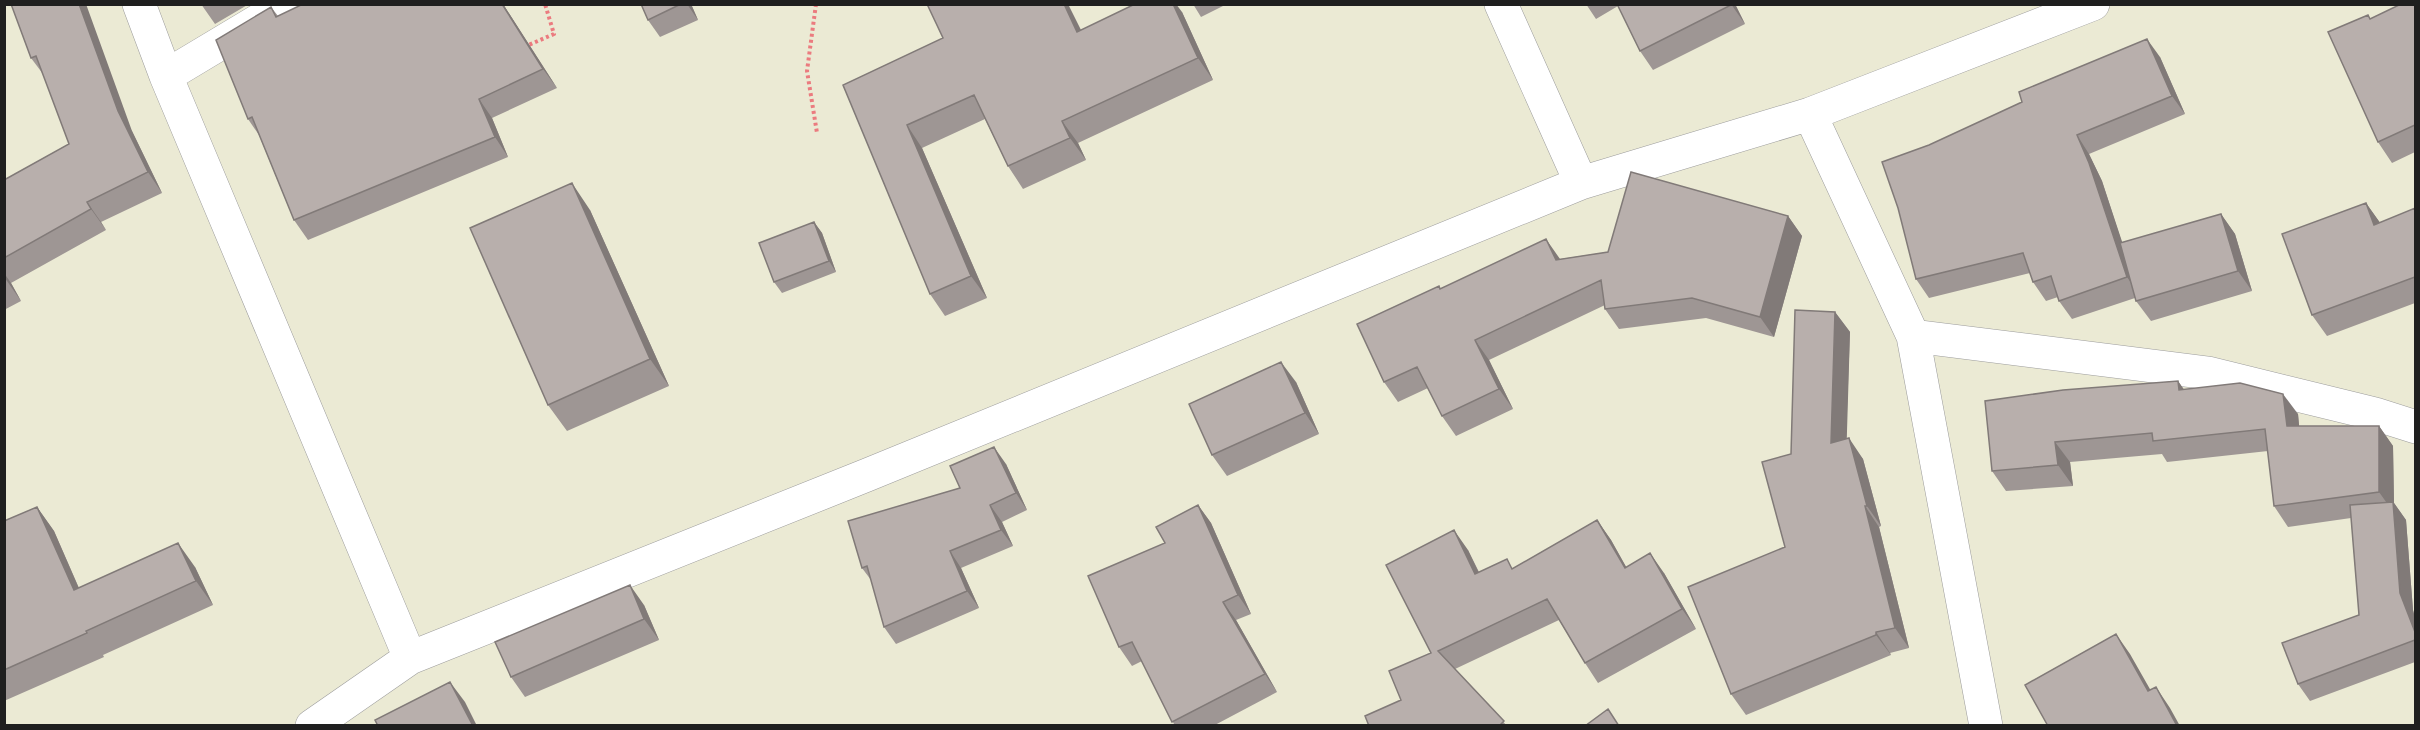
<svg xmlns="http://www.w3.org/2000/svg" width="2420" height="730" viewBox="0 0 2420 730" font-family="'Golos Text',sans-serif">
<rect width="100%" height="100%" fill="#efebe6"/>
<!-- farmland -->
<path fill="#ebead4" d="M 5,5 L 2415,5 L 2415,725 L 5,725 Z"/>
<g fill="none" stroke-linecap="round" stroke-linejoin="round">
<defs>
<path id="minor" d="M 139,4 L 166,76 L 410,658
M 1501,4 L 1581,183
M 166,76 L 286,4
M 1810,114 L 1913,336 L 1986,726
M 1913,336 L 2208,373 L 2375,414 L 2416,427
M 312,726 L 410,658 L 867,475 L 1581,183 L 1810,114 L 2093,4"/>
</defs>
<!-- minor casing -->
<use href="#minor" stroke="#9c9c9c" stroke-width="34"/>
<!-- path -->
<path stroke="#eb7b7f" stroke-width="4" stroke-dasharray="3 3" stroke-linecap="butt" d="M 816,4 L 807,71 L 817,133
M 524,47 L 554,34 L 545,4"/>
<!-- minor -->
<use href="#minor" stroke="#fff" stroke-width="33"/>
</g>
<!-- wall -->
<path fill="#9e9694" d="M 11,4 L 132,131 L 162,193 L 101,222 L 106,230 L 11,283 L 21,301 L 4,310 L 4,180 L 69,144 L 43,74 L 31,58 Z
M 201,4 L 249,4 L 215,24 Z
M 503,4 L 557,88 L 492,118 L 508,157 L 308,240 L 294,220 L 259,135 L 248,119 L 271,7 L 278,16 Z
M 641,4 L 691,4 L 698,20 L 660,37 L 648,20 Z
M 1193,4 L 1227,4 L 1201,17 Z
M 1586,4 L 1735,4 L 1745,24 L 1653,70 L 1640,51 L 1618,6 L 1596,19 Z
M 2415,4 L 2415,152 L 2392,163 L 2378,142 L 2368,15 L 2370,19 Z
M 1182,12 L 1213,80 L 1078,143 L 1086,160 L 1023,189 L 1008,166 L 985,119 L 922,148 L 987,298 L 945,316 L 930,294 L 843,85 L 943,38 L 1081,30 Z
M 2160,57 L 2185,114 L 2089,154 L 2102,181 L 2122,243 L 2221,214 L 2235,234 L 2252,291 L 2151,321 L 2136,301 L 2135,298 L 2072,319 L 2059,301 L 2058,297 L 2046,301 L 2033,282 L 2030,273 L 1929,298 L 1916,279 Z
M 2366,203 L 2380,223 L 2415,208 L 2415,303 L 2327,336 L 2312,315 Z
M 590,210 L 669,386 L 567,431 L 548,405 Z
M 1788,216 L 1802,236 L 1774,337 L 1706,318 L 1619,329 L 1605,309 L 1605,305 L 1489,360 L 1513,409 L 1456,436 L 1442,416 L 1428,388 L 1398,402 L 1384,382 L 1441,289 L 1560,259 L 1608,252 Z
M 814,222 L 822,233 L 836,272 L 782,293 L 774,282 Z
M 1835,312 L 1850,332 L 1846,439 L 1863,459 L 1881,526 L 1879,527 L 1909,648 L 1890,653 L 1891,655 L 1746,715 L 1731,694 L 1785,547 L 1791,454 Z
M 2178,381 L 2184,390 L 2298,414 L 2299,426 L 2379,426 L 2393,446 L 2394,503 L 2406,520 L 2413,610 L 2415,618 L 2415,662 L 2310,701 L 2298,684 L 2359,615 L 2351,518 L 2288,527 L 2274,506 L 2268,451 L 2167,462 L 2162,454 L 2070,462 L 2073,486 L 2006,491 L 1992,471 Z
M 1296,382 L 1319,434 L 1227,476 L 1212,455 Z
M 1006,464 L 1027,510 L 1002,522 L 1013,546 L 961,568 L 979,608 L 896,644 L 884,627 L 871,580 L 862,568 L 960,488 Z
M 1198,505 L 1211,523 L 1251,614 L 1236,620 L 1277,692 L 1213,726 L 1175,726 L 1142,661 L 1132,666 L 1119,647 L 1165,543 Z
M 37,507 L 54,531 L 79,588 L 195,567 L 213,605 L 103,655 L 104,657 L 4,701 L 4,521 Z
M 1597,520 L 1611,540 L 1626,567 L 1664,573 L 1696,629 L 1598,683 L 1585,663 L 1559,620 L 1455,669 L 1507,726 L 1369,726 L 1401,700 L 1431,653 L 1468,550 L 1479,572 L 1514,568 Z
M 644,605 L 659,640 L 525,697 L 511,677 Z"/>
<!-- shaded-wall -->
<path fill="#817a78" d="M 79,4 L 86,4 L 132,131 L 162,193 L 148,172 L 118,111 Z
M 502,4 L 503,4 L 557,88 L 543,69 Z
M 687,4 L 691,4 L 698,20 Z
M 1064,4 L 1068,4 L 1093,54 L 1077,32 Z
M 1173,4 L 1176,4 L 1182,12 L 1213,80 L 1198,58 Z
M 1731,4 L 1735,4 L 1745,24 Z
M 2147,39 L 2160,57 L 2185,114 L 2172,96 Z
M 479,99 L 492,118 L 508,157 L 495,137 Z
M 1062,121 L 1078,143 L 1086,160 L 1070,138 Z
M 907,125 L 922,148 L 987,298 L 971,276 Z
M 2077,135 L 2089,154 L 2102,181 L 2140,296 L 2127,277 Z
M 572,183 L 590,210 L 669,386 L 650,359 Z
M 87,202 L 101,222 L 106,230 L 91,209 Z
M 2366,203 L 2381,224 L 2374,225 Z
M 2221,214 L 2235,234 L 2252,291 L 2238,271 Z
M 1788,216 L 1802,236 L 1774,337 L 1760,317 Z
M 814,222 L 822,233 L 836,272 L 829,261 Z
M 1546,239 L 1560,259 L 1570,280 L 1556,260 Z
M 4,273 L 11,283 L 21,301 L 7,281 L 4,277 Z
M 1835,312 L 1850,332 L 1846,464 L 1831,443 Z
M 1475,340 L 1489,360 L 1513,409 L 1499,389 Z
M 1281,362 L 1296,382 L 1319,434 L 1305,413 Z
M 2178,381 L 2192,401 L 2179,390 Z
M 2283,394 L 2298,414 L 2301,446 L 2287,426 Z
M 2379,426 L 2393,446 L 2394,503 L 2406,520 L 2413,610 L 2415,618 L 2415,632 L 2400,593 L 2394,513 L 2379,492 Z
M 1849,438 L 1863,459 L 1881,526 L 1867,506 Z
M 2055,442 L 2070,462 L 2073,486 L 2058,465 Z
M 994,447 L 1006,464 L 1027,510 L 1016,493 Z
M 990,505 L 1002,522 L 1013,546 L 1001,530 Z
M 1198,505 L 1211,523 L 1251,614 L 1238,595 Z
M 1865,506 L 1879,527 L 1909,648 L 1895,628 Z
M 37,507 L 54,531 L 90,614 L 74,590 Z
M 1597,520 L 1611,540 L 1638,588 L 1625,568 Z
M 1454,530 L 1468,550 L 1489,594 L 1475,574 Z
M 178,543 L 195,567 L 213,605 L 196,581 Z
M 950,551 L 961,568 L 979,608 L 967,591 Z
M 1650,553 L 1664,573 L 1696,629 L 1682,609 Z
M 630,585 L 644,605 L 659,640 L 644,619 Z
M 1223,602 L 1236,620 L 1277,692 L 1265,674 Z
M 1876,632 L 1890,653 L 1891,655 L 1876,635 Z
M 2116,634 L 2130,654 L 2163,712 L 2148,691 Z
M 450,682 L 465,702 L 477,726 L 473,726 Z
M 2156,687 L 2170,708 L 2180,726 L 2177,726 Z"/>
<!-- building -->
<path fill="#b8afac" stroke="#817a78" stroke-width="1.5" d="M 11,4 L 79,4 L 118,111 L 148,172 L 87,202 L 91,209 L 4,258 L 4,180 L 69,144 L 36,56 L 31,58 Z
M 303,4 L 502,4 L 543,69 L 479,99 L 495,137 L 294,220 L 252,117 L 248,119 L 216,40 L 271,7 L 276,17 Z
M 641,4 L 681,4 L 648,20 Z
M 927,4 L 1064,4 L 1077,32 L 1135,4 L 1173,4 L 1198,58 L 1062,121 L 1070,138 L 1008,166 L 974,95 L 907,125 L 971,276 L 930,294 L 843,85 L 943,38 Z
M 1617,4 L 1731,4 L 1731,5 L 1640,51 Z
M 2401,4 L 2415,4 L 2415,125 L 2378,142 L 2328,32 L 2368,15 L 2370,19 Z
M 2147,39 L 2172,96 L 2077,135 L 2089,163 L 2127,277 L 2059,301 L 2051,276 L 2033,282 L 2023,253 L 1916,279 L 1898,208 L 1882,162 L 1929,145 L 2022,102 L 2019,92 Z
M 1631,172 L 1788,216 L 1760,317 L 1692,298 L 1605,309 L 1601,280 L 1475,340 L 1499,389 L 1442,416 L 1417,367 L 1384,382 L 1357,324 L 1439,286 L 1440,289 L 1546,239 L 1556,260 L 1608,252 Z
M 572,183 L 650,359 L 548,405 L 470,228 Z
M 2366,203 L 2374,225 L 2415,208 L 2415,277 L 2312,315 L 2282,234 Z
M 2221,214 L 2238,271 L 2136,301 L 2120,243 Z
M 814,222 L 829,261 L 774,282 L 759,243 Z
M 1795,310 L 1835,312 L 1831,443 L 1849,438 L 1867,506 L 1865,506 L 1895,628 L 1876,632 L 1876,635 L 1731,694 L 1688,587 L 1785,547 L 1762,462 L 1791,454 Z
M 1281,362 L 1305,413 L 1212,455 L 1189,404 Z
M 2178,381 L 2179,390 L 2240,383 L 2283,394 L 2287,426 L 2379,426 L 2379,492 L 2274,506 L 2265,429 L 2153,441 L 2152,433 L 2055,442 L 2058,465 L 1992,471 L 1985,401 L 2063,390 Z
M 994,447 L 1016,493 L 990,505 L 1001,530 L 950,551 L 967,591 L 884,627 L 867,566 L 862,568 L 848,521 L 960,488 L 950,466 Z
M 2393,502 L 2400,593 L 2415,632 L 2415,640 L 2298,684 L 2282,643 L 2359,615 L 2350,505 Z
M 1198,505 L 1238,595 L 1223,602 L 1265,674 L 1172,722 L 1132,642 L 1119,647 L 1088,576 L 1165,543 L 1156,527 Z
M 37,507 L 74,590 L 178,543 L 196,581 L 86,631 L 87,633 L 4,670 L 4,521 Z
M 1597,520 L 1625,568 L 1650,553 L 1682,609 L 1585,663 L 1547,599 L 1438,651 L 1504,721 L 1499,726 L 1369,726 L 1365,716 L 1401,700 L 1389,671 L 1431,653 L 1386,565 L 1454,530 L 1475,574 L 1507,559 L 1512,569 Z
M 630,585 L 644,619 L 511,677 L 495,642 Z
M 2116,634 L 2148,691 L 2156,687 L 2177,726 L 2048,726 L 2025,685 Z
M 450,682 L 473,726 L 378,726 L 375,720 Z
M 1608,709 L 1619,726 L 1585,726 Z"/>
<!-- border -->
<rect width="2420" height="730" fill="none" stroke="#1f1f1f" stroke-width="12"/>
</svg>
